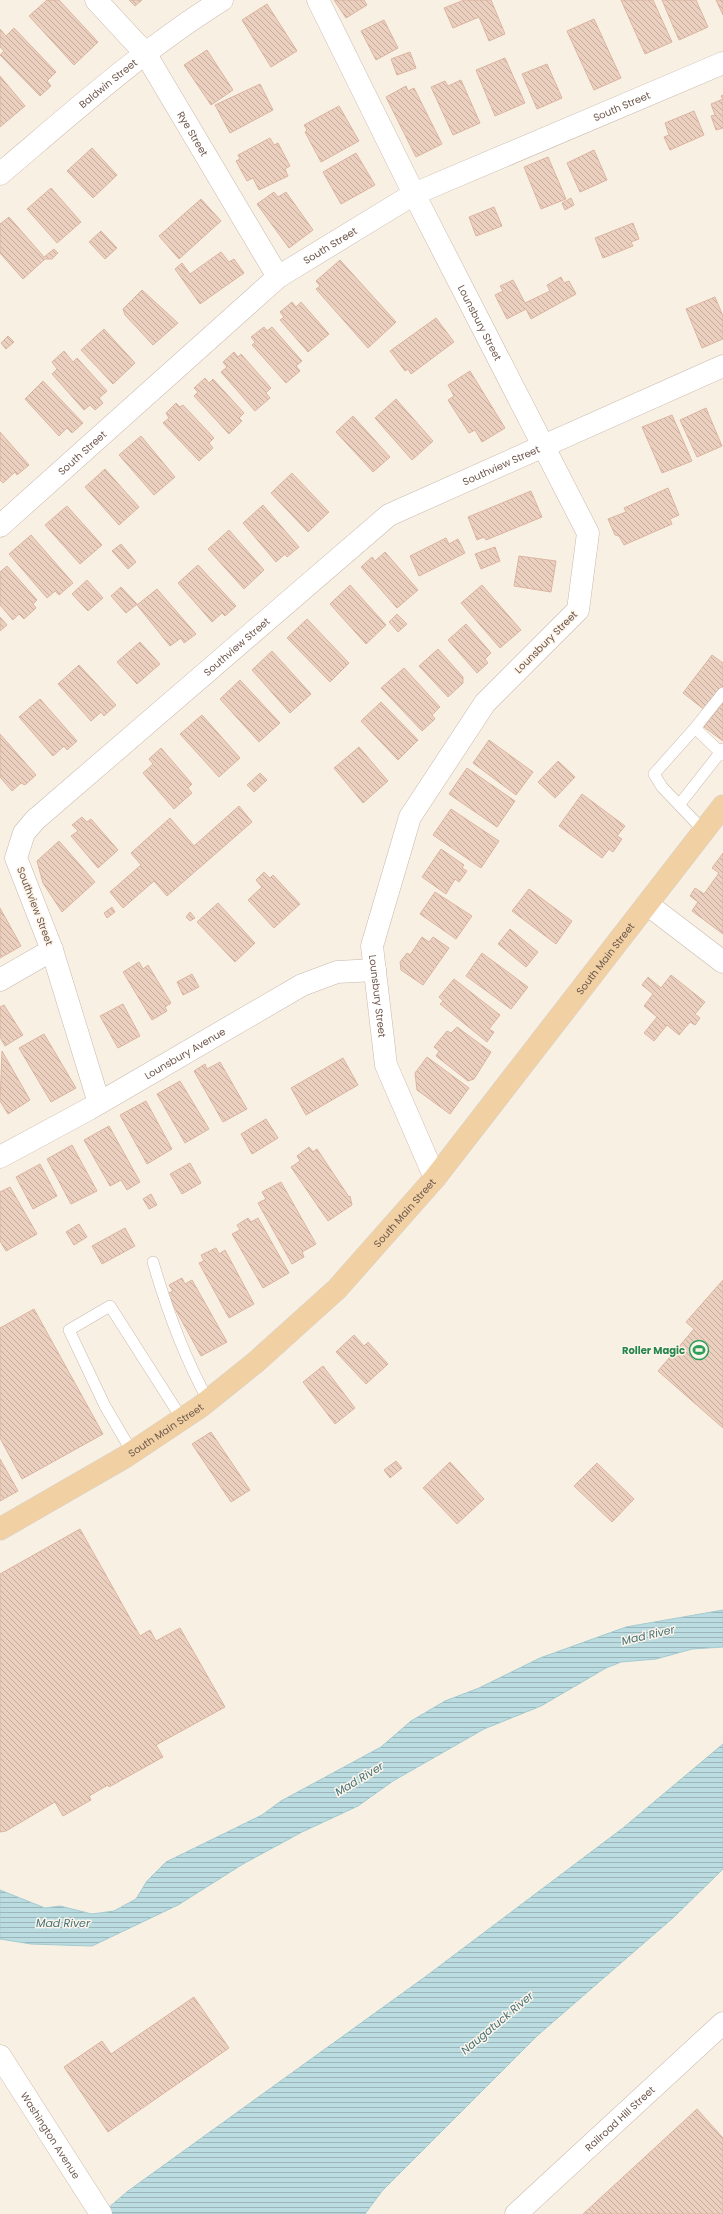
<svg xmlns="http://www.w3.org/2000/svg" width="723" height="2214" viewBox="0 0 723 2214" font-family="Poppins,sans-serif">
<defs>
<pattern id="water-rules" width="6" height="5" patternUnits="userSpaceOnUse"><rect width="6" height="5" fill="#bbdce0"/><path d="M0 2.5h6" fill="none" stroke="#9cb5b8"/></pattern>
<pattern id="building-back-hatch" width="6" height="6" patternUnits="userSpaceOnUse"><rect width="6" height="6" fill="#ebcfbf"/><path d="M-1 5l2 2M0 0l6 6M5-1l2 2" fill="none" stroke="#c3ab9d"/></pattern>
</defs>
<rect width="100%" height="100%" fill="#f9f0e4"/>
<!-- water -->
<path fill="url(#water-rules)" stroke="#a3cbd1" d="M 723,1610 L 723,1647 L 692,1649 L 656,1659 L 621,1662 L 606,1668 L 541,1706 L 484,1729 L 393,1781 L 358,1806 L 302,1832 L 243,1864 L 178,1905 L 92,1946 L 31,1944 L 0,1939 L 0,1890 L 45,1908 L 60,1906 L 92,1914 L 114,1911 L 136,1899 L 147,1881 L 166,1862 L 262,1815 L 281,1801 L 381,1747 L 411,1721 L 445,1701 L 479,1688 L 540,1658 L 626,1627 Z
M 723,1744 L 723,1869 L 674,1917 L 538,2035 L 382,2191 L 365,2214 L 101,2214 L 128,2191 L 425,1977 L 623,1828 Z"/>
<!-- building -->
<path fill="url(#building-back-hatch)" stroke="#dcb6a1" d="M 47,0 L 59,0 L 98,42 L 74,65 L 29,16 Z
M 129,0 L 142,0 L 135,6 Z
M 334,0 L 364,0 L 367,5 L 346,18 Z
M 464,0 L 491,0 L 505,34 L 489,41 L 479,17 L 453,28 L 444,8 Z
M 621,0 L 653,0 L 672,42 L 645,54 Z
M 662,0 L 696,0 L 708,27 L 679,40 Z
M 716,0 L 723,0 L 723,15 Z
M 267,4 L 297,51 L 271,67 L 242,20 Z
M 594,19 L 621,78 L 594,90 L 567,31 Z
M 384,20 L 398,48 L 376,60 L 361,31 Z
M 14,28 L 56,72 L 47,81 L 51,86 L 40,96 L 0,55 L 4,51 L 0,47 L 0,29 L 6,36 Z
M 207,50 L 233,90 L 211,105 L 184,65 Z
M 410,52 L 416,68 L 397,75 L 391,59 Z
M 505,58 L 525,103 L 495,116 L 476,70 Z
M 547,64 L 562,98 L 537,109 L 522,74 Z
M 0,76 L 25,106 L 0,127 Z
M 461,80 L 480,123 L 453,135 L 431,87 L 445,81 L 448,86 Z
M 260,84 L 273,110 L 230,133 L 215,105 Z
M 406,86 L 408,91 L 414,88 L 442,144 L 416,157 L 386,97 Z
M 723,95 L 723,128 L 716,130 L 711,116 L 715,115 L 711,104 L 723,99 L 721,96 Z
M 339,106 L 359,141 L 321,162 L 305,132 L 307,130 L 304,125 Z
M 694,111 L 704,135 L 670,150 L 664,137 L 669,135 L 665,123 Z
M 270,138 L 274,145 L 278,143 L 290,166 L 285,169 L 288,176 L 259,190 L 253,178 L 247,181 L 236,161 L 240,159 L 238,155 Z
M 92,148 L 117,175 L 93,198 L 67,171 Z
M 594,150 L 607,180 L 580,192 L 567,163 Z
M 356,153 L 375,185 L 341,204 L 323,172 Z
M 548,157 L 566,199 L 541,209 L 524,167 Z
M 51,188 L 81,222 L 57,243 L 27,209 Z
M 274,192 L 278,197 L 286,192 L 313,230 L 289,248 L 257,204 Z
M 571,198 L 574,205 L 565,210 L 562,203 Z
M 201,199 L 221,221 L 179,259 L 159,236 Z
M 494,207 L 502,226 L 476,236 L 469,217 Z
M 9,217 L 44,257 L 54,249 L 58,253 L 52,259 L 45,259 L 23,279 L 0,253 L 0,224 Z
M 633,223 L 639,239 L 631,242 L 633,246 L 603,258 L 595,238 Z
M 101,231 L 117,248 L 105,259 L 89,242 Z
M 221,252 L 229,262 L 234,259 L 244,273 L 200,304 L 175,269 L 182,263 L 190,274 Z
M 340,260 L 396,322 L 368,348 L 316,289 L 320,286 L 316,281 Z
M 561,277 L 564,283 L 569,281 L 576,294 L 531,319 L 526,309 L 507,319 L 495,295 L 503,291 L 500,286 L 513,280 L 525,303 L 550,291 L 547,285 Z
M 142,290 L 178,323 L 153,345 L 125,315 L 123,309 Z
M 715,297 L 723,316 L 723,339 L 702,348 L 686,309 Z
M 292,302 L 296,307 L 301,302 L 329,334 L 308,352 L 280,320 L 284,317 L 280,312 Z
M 436,318 L 454,342 L 411,374 L 408,369 L 405,371 L 390,351 Z
M 264,327 L 267,331 L 272,327 L 302,361 L 296,366 L 300,371 L 286,383 L 252,345 L 255,342 L 251,337 Z
M 104,329 L 135,363 L 113,384 L 81,350 Z
M 8,336 L 14,342 L 6,349 L 1,343 Z
M 64,351 L 73,362 L 77,358 L 107,391 L 99,398 L 103,403 L 95,410 L 90,405 L 84,410 L 52,374 L 57,369 L 52,362 Z
M 234,352 L 238,357 L 241,354 L 271,388 L 266,393 L 270,398 L 255,411 L 221,372 L 227,367 L 223,362 Z
M 470,371 L 505,428 L 482,442 L 475,430 L 469,433 L 448,400 L 454,396 L 448,385 Z
M 205,378 L 209,383 L 213,379 L 244,413 L 239,418 L 242,421 L 229,434 L 194,396 L 198,392 L 194,388 Z
M 43,381 L 83,423 L 72,433 L 67,428 L 59,436 L 25,399 Z
M 396,399 L 433,441 L 412,460 L 375,418 Z
M 176,403 L 180,407 L 183,405 L 214,438 L 209,443 L 213,448 L 199,461 L 163,423 L 169,418 L 166,413 Z
M 706,408 L 722,446 L 697,457 L 680,420 Z
M 672,415 L 692,461 L 662,473 L 642,427 Z
M 353,416 L 390,457 L 373,472 L 336,432 Z
M 0,432 L 29,465 L 17,475 L 15,472 L 3,483 L 0,480 Z
M 141,436 L 175,477 L 154,495 L 119,455 Z
M 105,469 L 139,507 L 119,525 L 85,487 Z
M 292,473 L 329,512 L 308,532 L 271,493 Z
M 668,488 L 679,515 L 670,519 L 672,524 L 624,545 L 619,536 L 615,535 L 608,519 L 626,512 L 624,508 Z
M 531,491 L 542,517 L 486,540 L 484,537 L 477,540 L 468,517 Z
M 263,505 L 299,547 L 287,557 L 285,554 L 276,562 L 243,523 Z
M 67,506 L 102,545 L 80,564 L 45,525 Z
M 229,530 L 264,570 L 244,589 L 208,549 Z
M 31,535 L 73,583 L 59,595 L 55,591 L 47,598 L 9,554 Z
M 446,538 L 449,544 L 458,539 L 465,553 L 419,576 L 410,556 Z
M 121,544 L 136,562 L 128,569 L 112,551 Z
M 495,547 L 500,561 L 481,569 L 475,554 Z
M 385,552 L 418,590 L 397,608 L 361,567 L 372,557 L 375,561 Z
M 519,556 L 556,561 L 551,592 L 514,586 Z
M 198,565 L 236,606 L 225,616 L 222,613 L 212,622 L 178,583 Z
M 7,566 L 37,600 L 33,604 L 36,608 L 24,619 L 19,614 L 13,620 L 0,605 L 0,572 Z
M 87,580 L 103,598 L 88,611 L 72,594 Z
M 350,585 L 386,625 L 366,644 L 330,604 Z
M 482,585 L 521,630 L 500,648 L 461,603 Z
M 121,587 L 137,604 L 126,613 L 111,596 Z
M 157,589 L 196,634 L 184,643 L 181,638 L 170,646 L 137,605 Z
M 397,614 L 407,624 L 398,632 L 389,622 Z
M 0,617 L 7,625 L 0,631 Z
M 307,619 L 349,663 L 330,682 L 287,638 Z
M 466,624 L 491,653 L 485,659 L 488,663 L 477,673 L 448,640 Z
M 140,642 L 160,664 L 137,684 L 117,662 Z
M 438,649 L 463,677 L 463,683 L 448,697 L 419,666 Z
M 272,651 L 311,694 L 290,713 L 252,670 Z
M 712,655 L 723,663 L 723,690 L 706,711 L 683,693 Z
M 79,665 L 116,705 L 104,716 L 101,712 L 91,721 L 58,684 Z
M 404,668 L 440,707 L 432,715 L 435,719 L 422,731 L 381,688 Z
M 240,680 L 280,723 L 259,742 L 220,699 Z
M 40,699 L 77,741 L 67,750 L 64,746 L 53,756 L 19,717 Z
M 381,702 L 418,740 L 398,760 L 361,721 Z
M 723,703 L 723,741 L 704,727 Z
M 202,715 L 240,758 L 219,777 L 180,734 Z
M 0,734 L 36,775 L 25,785 L 21,783 L 12,791 L 0,777 Z
M 489,740 L 533,772 L 516,795 L 473,763 Z
M 359,747 L 388,781 L 363,803 L 334,768 Z
M 161,748 L 192,784 L 188,788 L 192,793 L 174,809 L 143,773 L 153,764 L 149,759 Z
M 558,761 L 575,777 L 555,798 L 538,782 Z
M 467,768 L 515,801 L 497,827 L 449,794 Z
M 260,773 L 267,780 L 254,792 L 247,785 Z
M 582,794 L 625,826 L 617,836 L 622,839 L 613,852 L 609,849 L 602,858 L 559,826 Z
M 239,806 L 252,822 L 167,896 L 154,881 L 123,908 L 110,892 L 141,865 L 131,853 L 170,818 L 194,846 Z
M 451,809 L 499,841 L 481,868 L 433,835 Z
M 82,817 L 87,822 L 91,819 L 118,850 L 98,868 L 71,836 L 78,831 L 72,825 Z
M 59,841 L 95,882 L 62,912 L 43,883 L 37,861 Z
M 441,849 L 464,865 L 462,868 L 467,871 L 459,882 L 455,879 L 446,894 L 422,877 Z
M 723,853 L 723,934 L 692,911 L 698,902 L 690,896 L 695,888 L 704,894 L 719,873 L 712,868 Z
M 264,872 L 270,878 L 273,875 L 300,904 L 274,928 L 248,900 L 262,887 L 256,880 Z
M 529,889 L 572,921 L 556,944 L 512,911 Z
M 435,892 L 472,916 L 456,939 L 420,914 Z
M 218,903 L 255,943 L 235,962 L 197,922 Z
M 112,907 L 115,912 L 107,918 L 104,913 Z
M 0,908 L 21,946 L 0,958 Z
M 190,912 L 195,918 L 190,921 L 186,917 Z
M 510,929 L 538,952 L 526,967 L 498,944 Z
M 422,937 L 429,942 L 433,937 L 449,948 L 423,985 L 401,970 L 400,962 L 407,953 L 410,955 Z
M 482,953 L 528,987 L 511,1009 L 466,976 Z
M 139,962 L 143,969 L 148,965 L 171,1003 L 165,1007 L 167,1011 L 152,1020 L 123,972 Z
M 192,974 L 199,987 L 183,995 L 177,982 Z
M 671,975 L 705,1002 L 695,1014 L 700,1018 L 695,1025 L 690,1022 L 679,1035 L 667,1025 L 654,1041 L 644,1033 L 657,1017 L 644,1006 L 653,994 L 642,985 L 648,977 L 661,988 Z
M 454,979 L 500,1015 L 489,1029 L 494,1032 L 487,1042 L 440,1004 L 443,1001 L 439,997 Z
M 123,1004 L 140,1036 L 118,1048 L 100,1016 Z
M 4,1005 L 23,1035 L 5,1046 L 0,1037 L 0,1007 Z
M 457,1027 L 491,1052 L 474,1079 L 468,1081 L 436,1056 L 439,1051 L 434,1047 L 447,1031 L 451,1033 Z
M 44,1034 L 76,1088 L 51,1102 L 19,1048 Z
M 2,1051 L 30,1100 L 8,1114 L 0,1101 Z
M 427,1057 L 469,1088 L 450,1114 L 417,1090 L 415,1073 Z
M 343,1058 L 358,1085 L 306,1115 L 291,1088 Z
M 220,1062 L 247,1109 L 223,1122 L 194,1071 L 205,1064 L 207,1069 Z
M 180,1081 L 209,1129 L 185,1143 L 157,1094 Z
M 146,1101 L 172,1149 L 147,1164 L 120,1115 Z
M 266,1119 L 278,1138 L 252,1154 L 241,1134 Z
M 109,1126 L 140,1182 L 127,1190 L 121,1180 L 110,1186 L 84,1140 Z
M 72,1145 L 97,1191 L 71,1204 L 47,1159 Z
M 309,1147 L 313,1152 L 317,1149 L 349,1197 L 350,1196 L 352,1205 L 328,1221 L 291,1167 L 300,1161 L 297,1156 Z
M 190,1163 L 201,1183 L 182,1194 L 170,1174 Z
M 40,1164 L 57,1196 L 33,1209 L 16,1177 Z
M 281,1182 L 316,1244 L 302,1252 L 304,1257 L 292,1264 L 258,1203 L 266,1199 L 262,1192 Z
M 10,1187 L 37,1234 L 6,1251 L 0,1241 L 0,1192 Z
M 151,1194 L 157,1205 L 149,1209 L 143,1199 Z
M 248,1218 L 251,1222 L 258,1218 L 289,1273 L 263,1288 L 232,1234 L 240,1230 L 237,1225 Z
M 79,1224 L 87,1237 L 74,1245 L 66,1232 Z
M 125,1228 L 135,1246 L 102,1264 L 92,1246 Z
M 216,1248 L 219,1254 L 225,1250 L 254,1304 L 229,1318 L 199,1263 L 204,1261 L 201,1255 Z
M 182,1278 L 185,1284 L 192,1280 L 227,1342 L 201,1356 L 167,1294 L 173,1291 L 169,1285 Z
M 723,1280 L 723,1428 L 658,1371 L 694,1329 L 686,1322 Z
M 34,1309 L 103,1434 L 22,1479 L 0,1438 L 0,1328 Z
M 354,1335 L 364,1346 L 368,1342 L 388,1364 L 366,1384 L 336,1352 Z
M 323,1366 L 355,1408 L 335,1424 L 303,1382 Z
M 211,1432 L 250,1490 L 231,1502 L 192,1444 Z
M 0,1459 L 18,1491 L 0,1501 Z
M 396,1461 L 402,1468 L 390,1478 L 384,1470 Z
M 450,1462 L 484,1499 L 457,1524 L 423,1488 Z
M 597,1463 L 634,1499 L 612,1522 L 574,1486 Z
M 80,1529 L 140,1636 L 150,1630 L 156,1641 L 180,1628 L 225,1707 L 156,1745 L 163,1757 L 109,1787 L 108,1785 L 89,1796 L 91,1800 L 63,1816 L 55,1802 L 6,1831 L 0,1832 L 0,1574 Z
M 194,1997 L 229,2048 L 108,2132 L 64,2067 L 102,2041 L 111,2054 Z
M 697,2109 L 723,2138 L 723,2214 L 583,2214 Z"/>
<g fill="none" stroke-linecap="round" stroke-linejoin="round">
<defs>
<path id="service" d="M 695,728 L 723,693
M 679,805 L 723,749
M 704,831 L 662,787 L 654,774 L 695,728 L 723,755
M 153,1262 C 167,1310 184,1357 208,1400
M 132,1452 L 105,1406 L 69,1330 L 110,1306 L 182,1419"/>
<g id="minor">
<path id="s1" d="M 96,0 L 145,53 L 278,277"/>
<path id="s2" d="M 318,0 L 414,194 L 588,533 L 578,610 L 485,703 L 410,817 L 372,946 L 386,1065 L 435,1178"/>
<path id="s3" d="M 0,526 L 278,277 L 414,194 L 723,63"/>
<path d="M 647,904 L 723,962"/>
<path d="M 0,980 L 52,950"/>
<path id="s4" d="M 99,1103 L 52,950 L 16,858 L 24,833 L 35,820 L 389,515 L 723,366"/>
<path id="s5" d="M 0,1157 L 89,1109 L 302,985 L 337,972 L 375,970"/>
<path id="s6" d="M 516,2214 L 723,2023"/>
</g>
<g id="secondary">
<path id="s7" d="M 0,174 C 72,113 142,50 222,0"/>
<path id="s8" d="M 0,2056 L 101,2214"/>
</g>
<g id="primary">
<path id="s9" d="M 0,1529 L 125,1457 L 200,1407 L 256,1362 L 337,1289 L 435,1178 L 723,806"/>
</g>
</defs>
<!-- service casing -->
<use href="#service" stroke="#c8b8ac" stroke-width="12"/>
<!-- minor casing -->
<use href="#minor" stroke="#c8b8ac" stroke-width="23"/>
<!-- secondary casing -->
<use href="#secondary" stroke="#cebaad" stroke-width="23"/>
<!-- primary casing -->
<use href="#primary" stroke="#d6d0cd" stroke-width="23"/>
<!-- service -->
<use href="#service" stroke="#fff" stroke-width="11"/>
<!-- minor -->
<use href="#minor" stroke="#fff" stroke-width="22"/>
<!-- secondary -->
<use href="#secondary" stroke="#fff" stroke-width="22"/>
<!-- primary -->
<use href="#primary" stroke="#f1d1a4" stroke-width="22"/>
</g>
<!-- icons -->
<defs>
<symbol id="stadium-ring" viewBox="-11 -11 22 22"><circle r="9.5" fill="#fdf4ea" stroke="#2e9e5b" stroke-width="1.5"/><path d="M0-5a6.5 5 0 1 0 0 10a6.5 5 0 1 0 0-10ZM-3.5-1.8h7v3.6h-7Z" fill="#2e9e5b"/></symbol>
</defs>
<g fill-rule="evenodd">
<use href="#stadium-ring" x="688" y="1339" width="22" height="22"/>
</g>
<g text-anchor="middle" dominant-baseline="central" stroke-width="3" stroke-linejoin="round" paint-order="stroke">
<!-- street labels -->
<g font-size="10" fill="#6e584d" stroke="#fdf4ea">
<text stroke="none"><textPath href="#s7" startOffset="141">Baldwin Street</textPath></text>
<text stroke="none"><textPath href="#s3" startOffset="758">South Street</textPath></text>
<text stroke="none"><textPath href="#s1" startOffset="166">Rye Street</textPath></text>
<text stroke="none"><textPath href="#s3" startOffset="434">South Street</textPath></text>
<text stroke="none"><textPath href="#s2" startOffset="361">Lounsbury Street</textPath></text>
<text stroke="none"><textPath href="#s3" startOffset="110">South Street</textPath></text>
<text stroke="none"><textPath href="#s4" startOffset="892">Southview Street</textPath></text>
<text transform="translate(546 642) rotate(-45)">Lounsbury Street</text>
<text stroke="none"><textPath href="#s4" startOffset="568">Southview Street</textPath></text>
<text transform="translate(35 906) rotate(69)">Southview Street</text>
<text stroke="none"><textPath href="#s9" startOffset="841">South Main Street</textPath></text>
<text stroke="none"><textPath href="#s2" startOffset="1128">Lounsbury Street</textPath></text>
<text stroke="none"><textPath href="#s5" startOffset="212">Lounsbury Avenue</textPath></text>
<text stroke="none"><textPath href="#s9" startOffset="517">South Main Street</textPath></text>
<text stroke="none"><textPath href="#s9" startOffset="193">South Main Street</textPath></text>
<text stroke="none"><textPath href="#s6" startOffset="141">Railroad Hill Street</textPath></text>
<text stroke="none"><textPath href="#s8" startOffset="94">Washington Avenue</textPath></text>
</g>
<!-- leisure labels -->
<g font-size="10" font-weight="bold" fill="#27864d" stroke="#fdf4ea" text-anchor="end">
<text x="685" y="1350">Roller Magic</text>
</g>
<!-- water labels -->
<g font-size="11" font-style="italic" fill="#467379" stroke="#fdf4ea">
<text transform="translate(648 1635) rotate(-13)">Mad River</text>
<text transform="translate(359 1779) rotate(-31)">Mad River</text>
<text x="63" y="1923">Mad River</text>
<text transform="translate(497 2023) rotate(-40)">Naugatuck River</text>
</g>
</g>
</svg>
